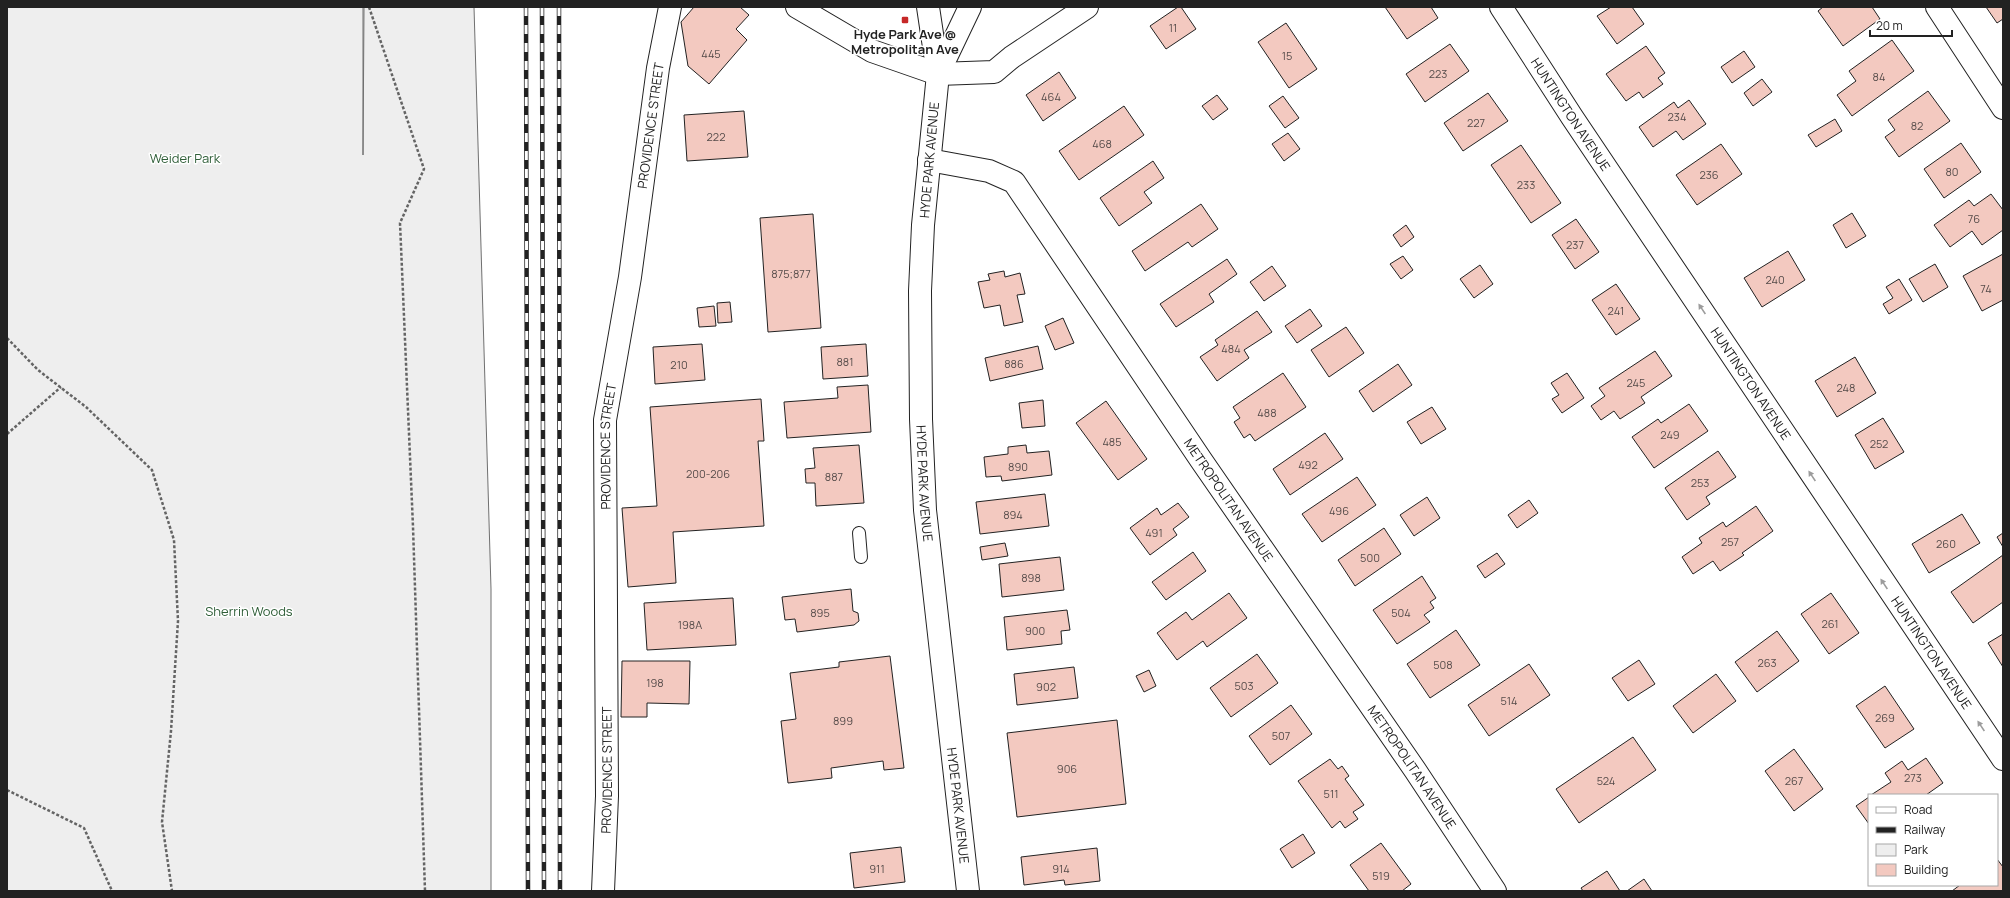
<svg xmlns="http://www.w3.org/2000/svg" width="2010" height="898" viewBox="0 0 2010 898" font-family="Manrope,sans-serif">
<rect width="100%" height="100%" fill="#fff"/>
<!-- green -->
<path fill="#eee" stroke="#6f6f6f" d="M 7,7 L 363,7 L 363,155 L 364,7 L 474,7 L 491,589 L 491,891 L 7,891 Z"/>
<!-- building -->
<path fill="#f3c9c0" stroke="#222" d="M 694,7 L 740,7 L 749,15 L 736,29 L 747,40 L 709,84 L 688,66 L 681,22 Z
M 1178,7 L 1181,7 L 1196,29 L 1166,49 L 1150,26 Z
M 1385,7 L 1431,7 L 1438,18 L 1407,39 Z
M 1611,7 L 1632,7 L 1644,24 L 1617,44 L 1597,16 Z
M 1823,7 L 1872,7 L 1880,19 L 1843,46 L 1818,11 Z
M 1986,7 L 2003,7 L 2003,19 L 1997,23 Z
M 1286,23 L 1317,69 L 1289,88 L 1258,42 Z
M 1892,40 L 1914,71 L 1852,116 L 1837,95 L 1856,81 L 1849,71 Z
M 1450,44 L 1469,71 L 1425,102 L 1406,74 Z
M 1646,46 L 1665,73 L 1658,78 L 1663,84 L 1643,98 L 1639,92 L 1626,101 L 1606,74 Z
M 1744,51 L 1755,67 L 1732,83 L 1721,67 Z
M 1059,72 L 1076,98 L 1043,121 L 1026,95 Z
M 1762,79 L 1772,92 L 1753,106 L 1744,93 Z
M 1928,91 L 1950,121 L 1899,157 L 1885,137 L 1895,130 L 1888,120 Z
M 1488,93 L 1508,121 L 1463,151 L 1444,123 Z
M 1217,95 L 1228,109 L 1213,120 L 1202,106 Z
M 1283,96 L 1299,118 L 1285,128 L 1269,106 Z
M 1689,100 L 1706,124 L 1683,140 L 1676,131 L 1653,147 L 1639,127 L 1674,102 L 1678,108 Z
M 1124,106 L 1144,135 L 1079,180 L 1059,151 Z
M 744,111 L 748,157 L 687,161 L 684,115 Z
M 1835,119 L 1842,131 L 1816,147 L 1808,135 Z
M 1288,133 L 1300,149 L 1284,161 L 1272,144 Z
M 1961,143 L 1981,172 L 1944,198 L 1924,169 Z
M 1721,144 L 1742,174 L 1697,205 L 1676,175 Z
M 1521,145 L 1561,203 L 1531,223 L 1491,165 Z
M 1153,161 L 1164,178 L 1144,192 L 1152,203 L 1119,226 L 1100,198 Z
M 1991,194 L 2003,210 L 2003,230 L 1982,245 L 1972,231 L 1950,247 L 1934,225 L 1969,200 L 1974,206 Z
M 1201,204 L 1218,229 L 1192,247 L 1188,242 L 1145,271 L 1132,251 Z
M 1852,213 L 1866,236 L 1846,248 L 1833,225 Z
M 813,214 L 821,328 L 768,332 L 760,218 Z
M 1576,219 L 1599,252 L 1575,269 L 1552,235 Z
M 1406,225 L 1414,237 L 1401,247 L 1393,235 Z
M 1788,251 L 1805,280 L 1762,307 L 1744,278 Z
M 2003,254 L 2003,300 L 1982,311 L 1963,276 Z
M 1403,256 L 1413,270 L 1401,279 L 1390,264 Z
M 1227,259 L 1237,274 L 1209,294 L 1214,302 L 1176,327 L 1160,304 Z
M 1935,264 L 1948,287 L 1923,302 L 1909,279 Z
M 1480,265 L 1493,284 L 1474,298 L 1460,279 Z
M 1272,266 L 1286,286 L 1264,301 L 1250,282 Z
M 1004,271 L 1005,277 L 1020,273 L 1025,294 L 1017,295 L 1023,322 L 1004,326 L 1000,305 L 984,308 L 978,282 L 990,280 L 988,274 Z
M 1899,279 L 1912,300 L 1889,314 L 1883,304 L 1893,298 L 1886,287 Z
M 1616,284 L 1640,319 L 1616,335 L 1592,300 Z
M 730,302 L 732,322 L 718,323 L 717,303 Z
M 714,306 L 716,326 L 699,327 L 697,308 Z
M 1310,309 L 1322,326 L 1297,343 L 1285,326 Z
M 1257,311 L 1272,332 L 1244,350 L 1249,358 L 1217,381 L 1200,357 L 1218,345 L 1215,340 Z
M 1063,318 L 1074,343 L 1055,350 L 1045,326 Z
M 1346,327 L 1364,353 L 1329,377 L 1311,350 Z
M 702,344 L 705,380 L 655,384 L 653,347 Z
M 866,344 L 868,376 L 823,379 L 821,347 Z
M 1038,346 L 1043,369 L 990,381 L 985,358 Z
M 1655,351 L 1672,376 L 1641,397 L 1645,403 L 1620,419 L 1614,411 L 1601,420 L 1591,406 L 1605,396 L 1599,388 Z
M 1855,357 L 1876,393 L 1837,417 L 1815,381 Z
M 1398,364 L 1412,385 L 1373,412 L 1359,391 Z
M 1283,373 L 1306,407 L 1255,441 L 1250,434 L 1244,438 L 1234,422 L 1240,418 L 1233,407 Z
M 1567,373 L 1584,398 L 1562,413 L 1552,399 L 1559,395 L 1551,383 Z
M 868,385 L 871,432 L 787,438 L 784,402 L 838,398 L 837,387 Z
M 761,399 L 764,441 L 758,441 L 764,526 L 673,532 L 676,583 L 628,587 L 622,508 L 657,506 L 650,407 Z
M 1043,400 L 1045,426 L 1022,428 L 1019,403 Z
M 1106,401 L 1147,459 L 1118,480 L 1076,423 Z
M 1689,404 L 1708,431 L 1654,468 L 1632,437 L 1658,419 L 1661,423 Z
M 1432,407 L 1446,429 L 1421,444 L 1407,422 Z
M 1883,418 L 1904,452 L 1875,469 L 1855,435 Z
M 1325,433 L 1343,459 L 1290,495 L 1273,469 Z
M 859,445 L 864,503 L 816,506 L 815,483 L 806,483 L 805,469 L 815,468 L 813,448 Z
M 1026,445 L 1027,453 L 1049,451 L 1052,475 L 1002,481 L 1001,476 L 986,477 L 984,457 L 1008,454 L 1008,447 Z
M 1718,451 L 1736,477 L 1706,497 L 1710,504 L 1687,520 L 1665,488 Z
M 1357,477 L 1376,505 L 1322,542 L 1302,514 Z
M 1045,494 L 1049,526 L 980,534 L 976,502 Z
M 1427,497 L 1440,518 L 1414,536 L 1400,515 Z
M 1529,500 L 1538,513 L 1517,528 L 1508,515 Z
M 1178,503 L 1189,517 L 1173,529 L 1177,535 L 1150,555 L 1130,528 L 1157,508 L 1161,515 Z
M 1756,506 L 1773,531 L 1742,553 L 1744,555 L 1720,571 L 1713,561 L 1693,574 L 1682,557 L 1702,543 L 1699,538 L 1723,522 L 1726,527 Z
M 1962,514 L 1980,543 L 1929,573 L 1912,544 Z
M 1384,528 L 1401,554 L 1355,586 L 1338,560 Z
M 2003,533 L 2003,547 L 1997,537 Z
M 1005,543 L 1008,556 L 982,560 L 980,547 Z
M 1193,552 L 1206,571 L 1166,600 L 1152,582 Z
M 1497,553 L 1505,564 L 1485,578 L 1477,566 Z
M 2003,555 L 2003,602 L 1973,623 L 1951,592 Z
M 1060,557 L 1064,590 L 1002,597 L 999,564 Z
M 1422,576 L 1436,598 L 1430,602 L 1434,608 L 1424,615 L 1430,622 L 1397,644 L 1373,610 Z
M 851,589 L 853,611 L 858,613 L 859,621 L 854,625 L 797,632 L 795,619 L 785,620 L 782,597 Z
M 1229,593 L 1247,618 L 1207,647 L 1203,641 L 1177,660 L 1157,633 L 1186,612 L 1192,620 Z
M 1831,593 L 1859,633 L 1829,654 L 1801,614 Z
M 733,598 L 736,645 L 647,650 L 644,603 Z
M 1067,610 L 1070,630 L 1061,631 L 1062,644 L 1007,650 L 1004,617 Z
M 1456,630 L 1480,665 L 1430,698 L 1407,664 Z
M 1777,631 L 1799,661 L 1757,692 L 1735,662 Z
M 2003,634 L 2003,667 L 1988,643 Z
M 1257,654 L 1278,683 L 1231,717 L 1210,688 Z
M 890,656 L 904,768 L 884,770 L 883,761 L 831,768 L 832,778 L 788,783 L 781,721 L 796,719 L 790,673 L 839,667 L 839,662 Z
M 1639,660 L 1655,684 L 1628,701 L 1612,678 Z
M 622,661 L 690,661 L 689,704 L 647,703 L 647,717 L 621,717 Z
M 1529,664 L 1550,695 L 1489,736 L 1468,705 Z
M 1074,667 L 1078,698 L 1017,705 L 1014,674 Z
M 1149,670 L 1156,686 L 1144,692 L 1136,676 Z
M 1716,674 L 1736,701 L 1693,733 L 1673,706 Z
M 1885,686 L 1914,729 L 1885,748 L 1856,706 Z
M 1291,705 L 1312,734 L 1270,765 L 1249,736 Z
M 1117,720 L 1126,804 L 1017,817 L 1007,733 Z
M 1633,737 L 1656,770 L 1579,823 L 1556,789 Z
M 1794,749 L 1823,789 L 1794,811 L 1765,771 Z
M 1926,758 L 1943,783 L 1926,795 L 1871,795 L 1891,782 L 1885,773 L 1902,761 L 1908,770 Z
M 1330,759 L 1338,769 L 1342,766 L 1349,776 L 1345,779 L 1364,805 L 1353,812 L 1358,819 L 1345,828 L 1340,821 L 1332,828 L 1298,781 Z
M 1869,797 L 1869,824 L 1856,806 Z
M 1303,834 L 1315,853 L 1292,868 L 1280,849 Z
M 1381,843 L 1411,884 L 1402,891 L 1369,891 L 1350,865 Z
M 901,847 L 905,882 L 854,888 L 850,853 Z
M 1097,848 L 1100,881 L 1065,885 L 1064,880 L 1024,885 L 1021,857 Z
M 1997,859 L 2003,867 L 2003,891 L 1952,891 L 1960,885 L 1997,885 Z
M 1607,871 L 1620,891 L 1583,891 L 1581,888 Z
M 1644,879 L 1652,891 L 1627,891 Z"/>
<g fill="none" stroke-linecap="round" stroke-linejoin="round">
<defs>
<path id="service" d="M 859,533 L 861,557"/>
<g id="minor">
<path d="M 797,7 L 872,51 L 938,74 L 994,72 L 1012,57 L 1087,7"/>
<path id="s1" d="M 1501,7 L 1572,117 L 2003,759"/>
<path d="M 1937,7 L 2003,108"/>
<path id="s2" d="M 603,891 L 607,796 L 605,420 L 630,277 L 658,68 L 670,7"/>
</g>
<g id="tertiary">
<path id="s3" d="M 929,160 L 989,171 L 1014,182 L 1201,460 L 1415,770 L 1495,891"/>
</g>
<g id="primary">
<path id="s4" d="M 928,7 L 938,74 L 923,225 L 920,291 L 921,419 L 925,510 L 968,891"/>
<path d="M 938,74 L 970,7"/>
</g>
</defs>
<!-- service casing -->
<use href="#service" stroke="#222" stroke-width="14"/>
<!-- minor casing -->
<use href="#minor" stroke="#222" stroke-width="24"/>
<!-- tertiary casing -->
<use href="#tertiary" stroke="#222" stroke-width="24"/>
<!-- primary casing -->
<use href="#primary" stroke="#222" stroke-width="24"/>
<!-- path -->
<path stroke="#646464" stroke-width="2.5" stroke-dasharray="3 2" stroke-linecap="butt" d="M 369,7 L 424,169 L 400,223 L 413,527 L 425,891
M 7,338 L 38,370 L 86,407 L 152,470 L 174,540 L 178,621 L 171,731 L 162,822 L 172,891
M 7,434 L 61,387
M 7,790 L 84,828 L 112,891"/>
<!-- service -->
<use href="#service" stroke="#fff" stroke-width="12"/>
<!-- minor -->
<use href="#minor" stroke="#fff" stroke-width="22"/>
<!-- tertiary -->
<use href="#tertiary" stroke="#fff" stroke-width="22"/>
<!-- primary -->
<use href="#primary" stroke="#fff" stroke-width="22"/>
<defs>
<path id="rail" d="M 526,7 L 528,891
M 542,7 L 544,891
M 559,7 L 560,891"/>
</defs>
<!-- rail casing -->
<use href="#rail" stroke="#222" stroke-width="4.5"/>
<!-- rail -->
<use href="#rail" stroke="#fff" stroke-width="3" stroke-dasharray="9" stroke-linecap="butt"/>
</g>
<!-- one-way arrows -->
<defs><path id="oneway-solid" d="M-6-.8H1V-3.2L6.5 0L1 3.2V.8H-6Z"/></defs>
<g fill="#9c9c9c">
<use href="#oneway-solid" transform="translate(1702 309) rotate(-124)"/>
<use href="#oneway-solid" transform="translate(1812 476) rotate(-124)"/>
<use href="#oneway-solid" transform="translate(1884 584) rotate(-124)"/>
<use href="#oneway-solid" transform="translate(1981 726) rotate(-124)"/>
</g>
<!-- markers -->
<rect fill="#c62828" stroke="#fff" stroke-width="1.5" x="901" y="16" width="8" height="8" rx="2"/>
<g text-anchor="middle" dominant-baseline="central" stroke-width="3" stroke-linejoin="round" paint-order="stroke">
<!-- number labels -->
<g font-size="11" fill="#564c4a">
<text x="1173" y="27">11</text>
<text x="711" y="53">445</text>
<text x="1287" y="55">15</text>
<text x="1438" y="73">223</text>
<text x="1879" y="76">84</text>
<text x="1051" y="96">464</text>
<text x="1677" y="116">234</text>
<text x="1476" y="122">227</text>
<text x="1917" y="125">82</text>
<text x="716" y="136">222</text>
<text x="1102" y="143">468</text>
<text x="1952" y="171">80</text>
<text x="1709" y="174">236</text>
<text x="1526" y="184">233</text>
<text x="1974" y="218">76</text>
<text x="1575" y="244">237</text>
<text x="791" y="273">875;877</text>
<text x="1775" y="279">240</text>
<text x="1986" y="288">74</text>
<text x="1616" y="310">241</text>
<text x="1231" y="348">484</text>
<text x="845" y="361">881</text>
<text x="1014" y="363">886</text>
<text x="679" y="364">210</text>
<text x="1636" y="382">245</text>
<text x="1846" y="387">248</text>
<text x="1267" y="412">488</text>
<text x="1670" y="434">249</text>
<text x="1112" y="441">485</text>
<text x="1879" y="443">252</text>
<text x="1308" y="464">492</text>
<text x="1018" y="466">890</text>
<text x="708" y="473">200-206</text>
<text x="834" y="476">887</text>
<text x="1700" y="482">253</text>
<text x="1339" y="510">496</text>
<text x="1013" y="514">894</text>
<text x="1154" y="532">491</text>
<text x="1730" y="541">257</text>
<text x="1946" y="543">260</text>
<text x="1370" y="557">500</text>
<text x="1031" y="577">898</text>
<text x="820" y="612">895</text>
<text x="1401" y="612">504</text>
<text x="1830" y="623">261</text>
<text x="690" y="624">198A</text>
<text x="1035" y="630">900</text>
<text x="1767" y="662">263</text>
<text x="1443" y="664">508</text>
<text x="655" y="682">198</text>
<text x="1244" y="685">503</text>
<text x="1046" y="686">902</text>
<text x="1509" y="700">514</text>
<text x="1885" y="717">269</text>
<text x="843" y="720">899</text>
<text x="1281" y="735">507</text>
<text x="1067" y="768">906</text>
<text x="1913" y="777">273</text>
<text x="1606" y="780">524</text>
<text x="1794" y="780">267</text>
<text x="1331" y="793">511</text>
<text x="877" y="868">911</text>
<text x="1061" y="868">914</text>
<text x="1381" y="875">519</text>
</g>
<!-- poi labels -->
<g font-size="13" font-weight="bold" fill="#222" stroke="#fff">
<text x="905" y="34">Hyde Park Ave @<tspan x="905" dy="15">Metropolitan Ave</tspan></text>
</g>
<!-- street labels -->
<g font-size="13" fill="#222" stroke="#fff">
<text stroke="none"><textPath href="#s1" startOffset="128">HUNTINGTON AVENUE</textPath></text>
<text stroke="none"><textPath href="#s2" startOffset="769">PROVIDENCE STREET</textPath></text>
<text transform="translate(929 160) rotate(-85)">HYDE PARK AVENUE</text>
<text stroke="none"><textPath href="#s1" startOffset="452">HUNTINGTON AVENUE</textPath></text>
<text stroke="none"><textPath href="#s2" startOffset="445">PROVIDENCE STREET</textPath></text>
<text stroke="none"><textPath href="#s4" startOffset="478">HYDE PARK AVENUE</textPath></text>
<text stroke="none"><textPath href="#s3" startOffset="472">METROPOLITAN AVENUE</textPath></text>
<text stroke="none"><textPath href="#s1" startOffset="776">HUNTINGTON AVENUE</textPath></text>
<text stroke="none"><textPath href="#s3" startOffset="796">METROPOLITAN AVENUE</textPath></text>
<text stroke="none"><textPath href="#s2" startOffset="121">PROVIDENCE STREET</textPath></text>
<text stroke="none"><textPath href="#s4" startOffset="802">HYDE PARK AVENUE</textPath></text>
</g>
<!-- park labels -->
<g font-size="13" fill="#2f5e38" stroke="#fff">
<text x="185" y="158">Weider Park</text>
<text x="249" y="611">Sherrin Woods</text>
</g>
</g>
<!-- border -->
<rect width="2010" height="898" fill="none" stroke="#222222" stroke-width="16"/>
<!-- legend -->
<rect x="1868" y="794" width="130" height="92" fill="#ffffff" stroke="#a7a7a7"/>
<rect x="1876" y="807" width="20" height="6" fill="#ffffff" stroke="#a7a7a7"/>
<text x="1904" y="814" font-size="12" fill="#222222">Road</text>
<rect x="1876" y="827" width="20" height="6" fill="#222222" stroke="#a7a7a7"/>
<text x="1904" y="834" font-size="12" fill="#222222">Railway</text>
<rect x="1876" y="844" width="20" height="12" fill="#eeeeee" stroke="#a7a7a7"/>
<text x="1904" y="854" font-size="12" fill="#222222">Park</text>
<rect x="1876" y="864" width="20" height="12" fill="#f3c9c0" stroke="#a7a7a7"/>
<text x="1904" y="874" font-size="12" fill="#222222">Building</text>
<!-- scale -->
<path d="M1870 30v6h82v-6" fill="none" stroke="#222222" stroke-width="2"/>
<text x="1876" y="30" font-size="12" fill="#222222" stroke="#ffffff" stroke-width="3" paint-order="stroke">20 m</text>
</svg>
